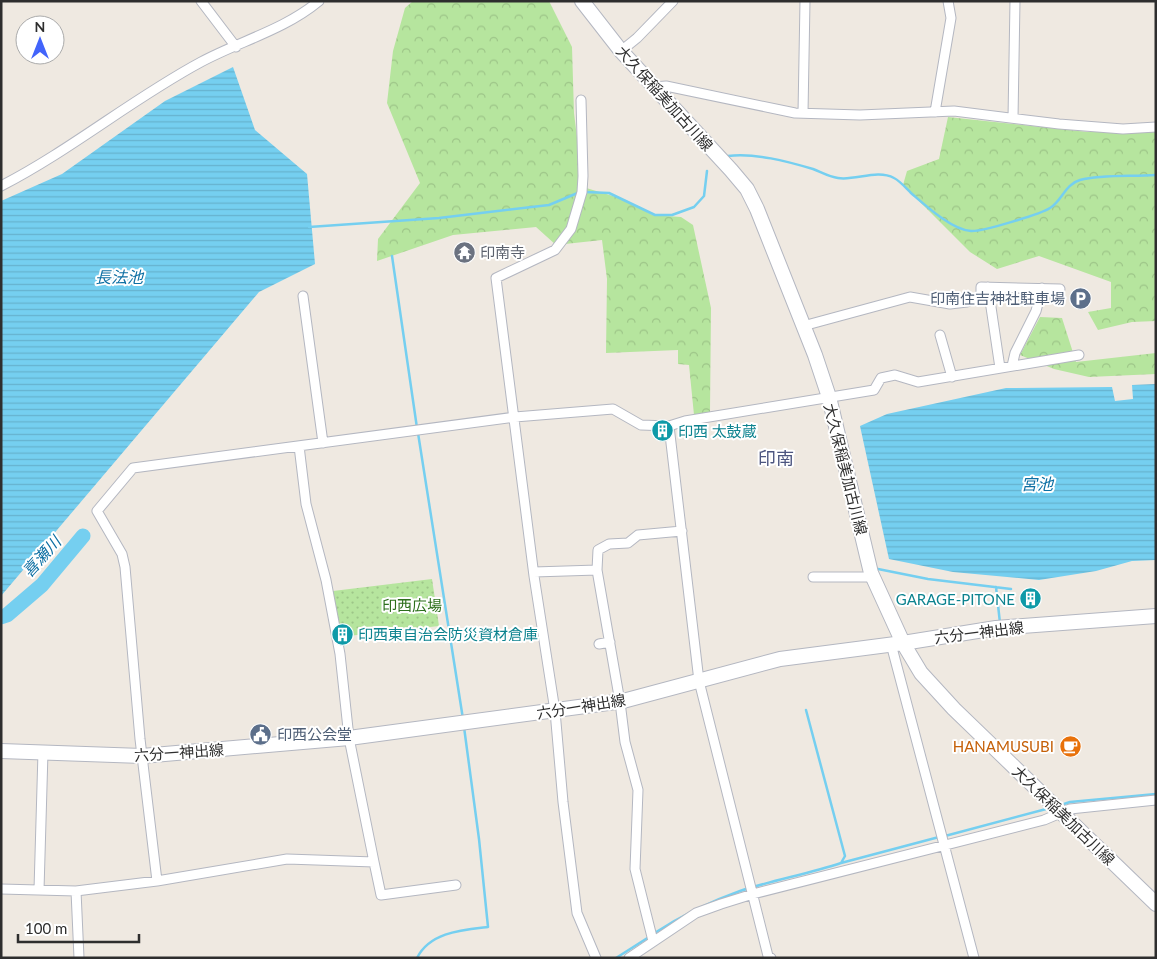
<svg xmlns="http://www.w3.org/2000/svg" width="1157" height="959" viewBox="0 0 1157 959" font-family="Lato,'Noto Sans JP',sans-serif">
<defs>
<pattern id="forest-crowns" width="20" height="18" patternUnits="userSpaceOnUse" patternTransform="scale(1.25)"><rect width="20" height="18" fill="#b6e59e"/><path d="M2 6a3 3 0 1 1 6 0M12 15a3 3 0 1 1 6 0" fill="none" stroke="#9dc588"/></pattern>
<pattern id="park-dots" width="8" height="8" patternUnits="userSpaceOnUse" patternTransform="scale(1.25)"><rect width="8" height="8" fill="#b6e59e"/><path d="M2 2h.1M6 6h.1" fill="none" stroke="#9dc588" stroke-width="1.8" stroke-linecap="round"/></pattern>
<pattern id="water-rules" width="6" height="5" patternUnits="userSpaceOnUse" patternTransform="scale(1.25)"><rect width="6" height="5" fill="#75cff0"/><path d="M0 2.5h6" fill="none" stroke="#66b2ce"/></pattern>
</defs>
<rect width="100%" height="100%" fill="#efe9e1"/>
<!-- forest -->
<path fill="url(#forest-crowns)" d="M 413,1 L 549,1 L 572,47 L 574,113 L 583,187 L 626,200 L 652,215 L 681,217 L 693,225 L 711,308 L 710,412 L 694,415 L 689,365 L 678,364 L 678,350 L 606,353 L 607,279 L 602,240 L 556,245 L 536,227 L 453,235 L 377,261 L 378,239 L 420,183 L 387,103 L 393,51 L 405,8 Z
M 948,117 L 1088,132 L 1156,130 L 1156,321 L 1132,322 L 1098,330 L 1088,312 L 1111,308 L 1111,282 L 1039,256 L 997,269 L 970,252 L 903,185 L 907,171 L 939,159 Z
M 1040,317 L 1062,318 L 1076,362 L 1156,353 L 1156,374 L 1089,377 L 1054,369 L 1020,355 Z"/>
<!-- park -->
<path fill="url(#park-dots)" d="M 432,579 L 439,626 L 339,637 L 333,591 Z"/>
<!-- water -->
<path fill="url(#water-rules)" d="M 233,67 L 255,130 L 307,174 L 315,264 L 259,292 L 1,596 L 1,201 L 62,174 L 165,101 Z
M 1156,384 L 1156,560 L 1132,561 L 1096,571 L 1039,580 L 953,572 L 889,559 L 860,426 L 887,414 L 1006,388 L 1112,387 L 1115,401 L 1133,399 L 1132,385 Z"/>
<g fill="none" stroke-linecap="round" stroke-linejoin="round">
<!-- stream -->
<path stroke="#75cff0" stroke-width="2.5" d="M 728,156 C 756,153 786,161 813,169 C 821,172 829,177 838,178 C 855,181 877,169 894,178 C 900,181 906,188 911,193 C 925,205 952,230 971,231 C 981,232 1041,214 1050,208 C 1062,201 1065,184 1080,180 C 1104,174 1132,177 1156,175
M 585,192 L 609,193 L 655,215 L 672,215 L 694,207 L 704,196 L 707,171
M 309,227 L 439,218 L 549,205 L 580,192
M 392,256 L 417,428
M 418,433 L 463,719
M 878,569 L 928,579 L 1011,589
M 996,587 L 1000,623
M 1061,805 L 1070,802 L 1156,794
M 945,836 L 1050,808
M 841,863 L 939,837
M 653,934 C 681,916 709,902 740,891 C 773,880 808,874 841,863 L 845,856 L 806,710
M 417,958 C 430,932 462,930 488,927 L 479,839 L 464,727
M 616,958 L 649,937"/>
<!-- river -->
<path stroke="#75cff0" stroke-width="15" d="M 1,617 L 7,615 L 42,585 L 83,536"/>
<defs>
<path id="minor" d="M 201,1 L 236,47
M 621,51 L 637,38 L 673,1
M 654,87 L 666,86 L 795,113 L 860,115 L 954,111 L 1059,124 L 1123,129 L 1156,127
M 581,100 L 583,176 L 582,192 L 571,229 L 555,250 L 496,278 L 534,576 L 555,711 L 563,802 L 577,913 L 596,958
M 935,112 L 951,18 L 948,1
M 803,113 L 805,1
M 1013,118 L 1015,1
M 1,186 C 71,150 132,99 201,62 C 240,41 284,30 319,1
M 988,287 L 1000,368
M 303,296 L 323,443
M 803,326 L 910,297 L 950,304 L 967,302 L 981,296 L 981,287 L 1060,289
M 940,335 L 952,377
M 1012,366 L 1015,353 L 1036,311 L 1042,288
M 669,426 L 699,681 L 768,956 L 771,958
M 534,572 L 597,570
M 813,577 L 874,577
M 599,644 L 610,642
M 891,644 L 974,958
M 374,862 L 381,895 L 456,885
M 157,881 L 140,739 L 125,567 L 122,554 L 97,511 L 133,468 L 515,417 L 613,409 L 641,425 L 669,426 L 685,421 L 874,390 L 881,378 L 895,375 L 918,382 L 1079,355
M 1,889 L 76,891
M 39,890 L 43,752
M 653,941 L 635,869 L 638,790 L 625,742 L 620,702 L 597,570 L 598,550 L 609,544 L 628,543 L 638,535 L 682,531
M 79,958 L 76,891 L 157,881 L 287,859 L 374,862 L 349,738 L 340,654 L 326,580 L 306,504 L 299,446
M 629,958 L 696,913 L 721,904 L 753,894 L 1044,820 L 1070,809 L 1156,800"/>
<path id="secondary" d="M 582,1 L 621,51 L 731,170 L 747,189 L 757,209 L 815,355 L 829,397 L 871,573 L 903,643 L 921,673 L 954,709 L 1156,904
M 1,751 L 142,756 L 349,738 L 623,701 L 780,659 L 903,643 L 996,628 L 1156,616"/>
</defs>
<!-- minor casing -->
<use href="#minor" stroke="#b4b7c1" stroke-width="11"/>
<!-- secondary casing -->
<use href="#secondary" stroke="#b4b7c1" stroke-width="16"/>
<!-- minor -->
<use href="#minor" stroke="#fff" stroke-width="9"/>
<!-- secondary -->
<use href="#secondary" stroke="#fff" stroke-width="14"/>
</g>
<!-- icons -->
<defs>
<symbol id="temple-disc" viewBox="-11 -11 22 22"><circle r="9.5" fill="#6b7280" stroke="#fff"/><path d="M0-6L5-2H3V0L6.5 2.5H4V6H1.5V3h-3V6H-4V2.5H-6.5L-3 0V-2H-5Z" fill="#fff"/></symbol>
<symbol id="parking-disc" viewBox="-11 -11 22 22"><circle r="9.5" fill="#5c6f8a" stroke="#fff"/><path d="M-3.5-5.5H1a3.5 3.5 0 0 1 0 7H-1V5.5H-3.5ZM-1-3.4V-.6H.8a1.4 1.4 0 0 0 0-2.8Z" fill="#fff"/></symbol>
<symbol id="building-disc" viewBox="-11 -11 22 22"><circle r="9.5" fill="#0f9aa8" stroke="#fff"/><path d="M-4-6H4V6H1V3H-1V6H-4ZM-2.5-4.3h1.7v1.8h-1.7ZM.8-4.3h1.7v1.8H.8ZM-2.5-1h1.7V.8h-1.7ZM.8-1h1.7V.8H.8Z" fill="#fff"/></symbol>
<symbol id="civic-disc" viewBox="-11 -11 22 22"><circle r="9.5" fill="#5c6f8a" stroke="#fff"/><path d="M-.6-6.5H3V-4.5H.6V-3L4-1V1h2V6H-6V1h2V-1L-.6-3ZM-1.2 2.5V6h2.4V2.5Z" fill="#fff"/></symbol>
<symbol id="cafe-disc" viewBox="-11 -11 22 22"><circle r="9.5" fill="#e8710a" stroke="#fff"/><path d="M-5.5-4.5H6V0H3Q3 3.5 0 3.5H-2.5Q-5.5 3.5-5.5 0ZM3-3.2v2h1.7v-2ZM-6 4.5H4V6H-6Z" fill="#fff"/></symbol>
</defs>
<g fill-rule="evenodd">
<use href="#temple-disc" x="452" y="240" width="25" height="25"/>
<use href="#parking-disc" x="1068" y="286" width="25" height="25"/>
<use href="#building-disc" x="650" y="418" width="25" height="25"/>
<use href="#building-disc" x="1018" y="586" width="25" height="25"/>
<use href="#building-disc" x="330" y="622" width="25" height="25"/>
<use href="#civic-disc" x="248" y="722" width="25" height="25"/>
<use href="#cafe-disc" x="1058" y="734" width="25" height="25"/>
</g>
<g text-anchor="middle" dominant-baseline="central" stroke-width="4" stroke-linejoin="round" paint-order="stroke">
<!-- street labels -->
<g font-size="15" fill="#2e2e2e" stroke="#fff">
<text transform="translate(665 98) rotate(48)">大久保稲美加古川線</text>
<text transform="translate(846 469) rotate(76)">大久保稲美加古川線</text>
<text transform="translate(979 632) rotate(-7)">六分一神出線</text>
<text transform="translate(581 706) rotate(-9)">六分一神出線</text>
<text transform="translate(179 752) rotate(-4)">六分一神出線</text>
<text transform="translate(1064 815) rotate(44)">大久保稲美加古川線</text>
</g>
<!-- worship labels -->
<g font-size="15" fill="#5b616d" stroke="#fff" text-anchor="start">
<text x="480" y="252">印南寺</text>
</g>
<!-- service labels -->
<g font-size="15" fill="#4e5e75" stroke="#fff" text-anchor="end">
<text x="1065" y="298">印南住吉神社駐車場</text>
<text x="277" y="734" text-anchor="start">印西公会堂</text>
</g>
<!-- culture labels -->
<g font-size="15" fill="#0d838f" stroke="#fff" text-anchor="start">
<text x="678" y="431">印西 太鼓蔵</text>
<text x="1015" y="599" text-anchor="end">GARAGE-PITONE</text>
<text x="358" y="634">印西東自治会防災資材倉庫</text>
</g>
<!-- park labels -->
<g font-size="15" fill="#2c6e1b" stroke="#fff">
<text x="412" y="605">印西広場</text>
</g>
<!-- food labels -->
<g font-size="15" fill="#c56008" stroke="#fff" text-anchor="end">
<text x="1054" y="746">HANAMUSUBI</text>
</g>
<!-- water labels -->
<g font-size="16" font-style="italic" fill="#0d6fa3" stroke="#fff">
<text x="119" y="276">長法池</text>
<text x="1037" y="483">宮池</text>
<text transform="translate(41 556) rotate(-48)">喜瀬川</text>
</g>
<!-- quarter labels -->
<g font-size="18" fill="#4d5680" stroke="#fff">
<text x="776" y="458">印南</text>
</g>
</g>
<!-- border -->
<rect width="1157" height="959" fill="none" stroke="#2e2e2e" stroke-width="5"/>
<!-- north arrow -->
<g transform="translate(40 40)"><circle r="24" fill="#ffffff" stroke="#ababab"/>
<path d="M0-4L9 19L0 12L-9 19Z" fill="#4264fb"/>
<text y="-8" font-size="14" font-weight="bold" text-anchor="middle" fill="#2e2e2e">N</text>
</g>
<!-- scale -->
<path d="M18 934v8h121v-8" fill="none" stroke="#2e2e2e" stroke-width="2.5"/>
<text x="25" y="934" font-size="15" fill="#2e2e2e" stroke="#ffffff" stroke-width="4" paint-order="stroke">100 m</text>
</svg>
